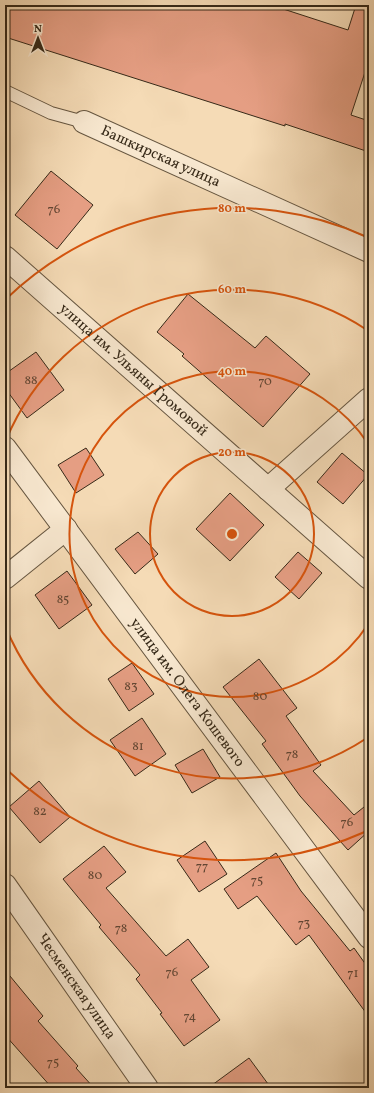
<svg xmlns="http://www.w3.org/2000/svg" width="374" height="1093" viewBox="0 0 374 1093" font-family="Vollkorn,serif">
<rect width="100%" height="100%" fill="#f5dbb6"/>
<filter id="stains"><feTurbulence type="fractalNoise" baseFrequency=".005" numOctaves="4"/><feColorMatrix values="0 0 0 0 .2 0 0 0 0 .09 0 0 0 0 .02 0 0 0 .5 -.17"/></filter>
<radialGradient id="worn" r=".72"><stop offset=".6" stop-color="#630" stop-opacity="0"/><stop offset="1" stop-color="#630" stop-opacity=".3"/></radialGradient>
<!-- building -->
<path fill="#e59e83" stroke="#362918" d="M 5,5 L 271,5 L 348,30 L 356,5 L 369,5 L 369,60 L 351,115 L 369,121 L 369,152 L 285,124 L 285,126 L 5,37 Z
M 51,171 L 93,205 L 57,249 L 15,215 Z
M 188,294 L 255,348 L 266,336 L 310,374 L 263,427 L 182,356 L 184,354 L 157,332 Z
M 36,352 L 64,390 L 27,418 L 5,388 L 5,374 Z
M 86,448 L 104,475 L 76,493 L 58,465 Z
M 342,453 L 368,475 L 343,504 L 317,482 Z
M 230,493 L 264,525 L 230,561 L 196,529 Z
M 138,532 L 158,554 L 135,574 L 115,549 Z
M 298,552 L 322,573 L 299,599 L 275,577 Z
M 67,571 L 92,605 L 59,629 L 35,595 Z
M 259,659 L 297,708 L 286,716 L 321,765 L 313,771 L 354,815 L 369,803 L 369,831 L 348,850 L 300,796 L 262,744 L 266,741 L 223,687 Z
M 132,663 L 154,694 L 129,711 L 108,679 Z
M 142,718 L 166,754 L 135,776 L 110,740 Z
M 203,749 L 220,777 L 192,793 L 175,765 Z
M 39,781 L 70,817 L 40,843 L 9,807 Z
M 205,841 L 227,874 L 199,892 L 177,860 Z
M 104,846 L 126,872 L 106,888 L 166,956 L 188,939 L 209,967 L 191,980 L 220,1020 L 184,1046 L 160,1014 L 162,1013 L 136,979 L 140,975 L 99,927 L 101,925 L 63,879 Z
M 276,853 L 301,891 L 350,951 L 354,948 L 369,969 L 369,1017 L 309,935 L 296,945 L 257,896 L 238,909 L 224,889 Z
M 5,970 L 43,1016 L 38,1021 L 78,1066 L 76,1068 L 94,1088 L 52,1088 L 5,1035 Z
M 249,1058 L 271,1088 L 208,1088 Z"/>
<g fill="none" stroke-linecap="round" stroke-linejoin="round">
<defs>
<path id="lane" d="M 5,91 L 51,113 L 84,122"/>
<g id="street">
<path id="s1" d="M 84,122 L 369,251"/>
<path id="s2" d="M 5,257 L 369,578"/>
<path id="s3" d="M 5,448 L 369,937"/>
<path d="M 268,489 L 369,399"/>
<path d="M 5,578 L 66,529"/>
<path id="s4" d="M 5,885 L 147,1088"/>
</g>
</defs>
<!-- lane casing -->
<use href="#lane" stroke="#665640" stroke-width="14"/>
<!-- street casing -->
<use href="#street" stroke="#665640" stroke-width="24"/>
<!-- lane -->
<use href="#lane" stroke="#f8e8d0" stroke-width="12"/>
<!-- street -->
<use href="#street" stroke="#f8e8d0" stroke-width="22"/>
</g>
<!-- distance rings -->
<g fill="none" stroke="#d6540d" stroke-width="2">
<circle cx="232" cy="534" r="82"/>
<path d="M369 623A163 163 0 1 1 369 445"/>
<path d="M367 738A245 245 0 0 1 6 628M6 440A245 245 0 0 1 367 330"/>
<path d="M367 831A326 326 0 0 1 6 769M6 299A326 326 0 0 1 367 237"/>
</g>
<g text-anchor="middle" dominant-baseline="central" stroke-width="3" stroke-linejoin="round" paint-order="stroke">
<!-- number labels -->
<g font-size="13" fill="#624633">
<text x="54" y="210">76</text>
<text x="31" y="381">88</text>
<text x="265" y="382">70</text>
<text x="63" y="600">85</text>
<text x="131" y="687">83</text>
<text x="260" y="697">80</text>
<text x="138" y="747">81</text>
<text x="292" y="755">78</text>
<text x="40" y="812">82</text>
<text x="347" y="823">76</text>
<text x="202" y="867">77</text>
<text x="95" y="876">80</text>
<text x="257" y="881">75</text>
<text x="304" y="924">73</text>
<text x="121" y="929">78</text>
<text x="172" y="973">76</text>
<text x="353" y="974">71</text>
<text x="190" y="1017">74</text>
<text x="53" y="1063">75</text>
</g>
<!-- street labels -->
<g font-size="15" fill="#362918" stroke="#f8e8d0">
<text stroke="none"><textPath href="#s1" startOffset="84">Башкирская улица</textPath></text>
<text stroke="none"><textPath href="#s2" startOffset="171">улица им. Ульяны Громовой</textPath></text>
<text stroke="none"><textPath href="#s3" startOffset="305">улица им. Олега Кошевого</textPath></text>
<text stroke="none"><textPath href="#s4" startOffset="124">Чесменская улица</textPath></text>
</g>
</g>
<circle cx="232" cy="534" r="6" fill="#d6540d" stroke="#f8e8d0" stroke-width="2"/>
<g font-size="12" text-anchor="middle" font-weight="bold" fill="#d6540d" stroke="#f8e8d0" stroke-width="3" stroke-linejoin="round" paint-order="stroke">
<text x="232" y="212">80 m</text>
<text x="232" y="293">60 m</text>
<text x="232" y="375">40 m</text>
<text x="232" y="456">20 m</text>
</g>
<!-- margin -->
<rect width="374" height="1093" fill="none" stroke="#f5dbb6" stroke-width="20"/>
<rect x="6" y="6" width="362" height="1081" fill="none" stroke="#362918" stroke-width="2"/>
<rect x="10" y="10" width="354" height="1073" fill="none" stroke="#362918"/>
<!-- north arrow -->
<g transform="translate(38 38)" stroke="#f8e8d0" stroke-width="3" paint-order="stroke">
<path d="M0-3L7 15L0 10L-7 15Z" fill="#362918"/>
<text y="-6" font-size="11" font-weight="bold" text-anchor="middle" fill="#362918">N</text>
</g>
<rect width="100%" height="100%" filter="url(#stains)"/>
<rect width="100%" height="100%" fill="url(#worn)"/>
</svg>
